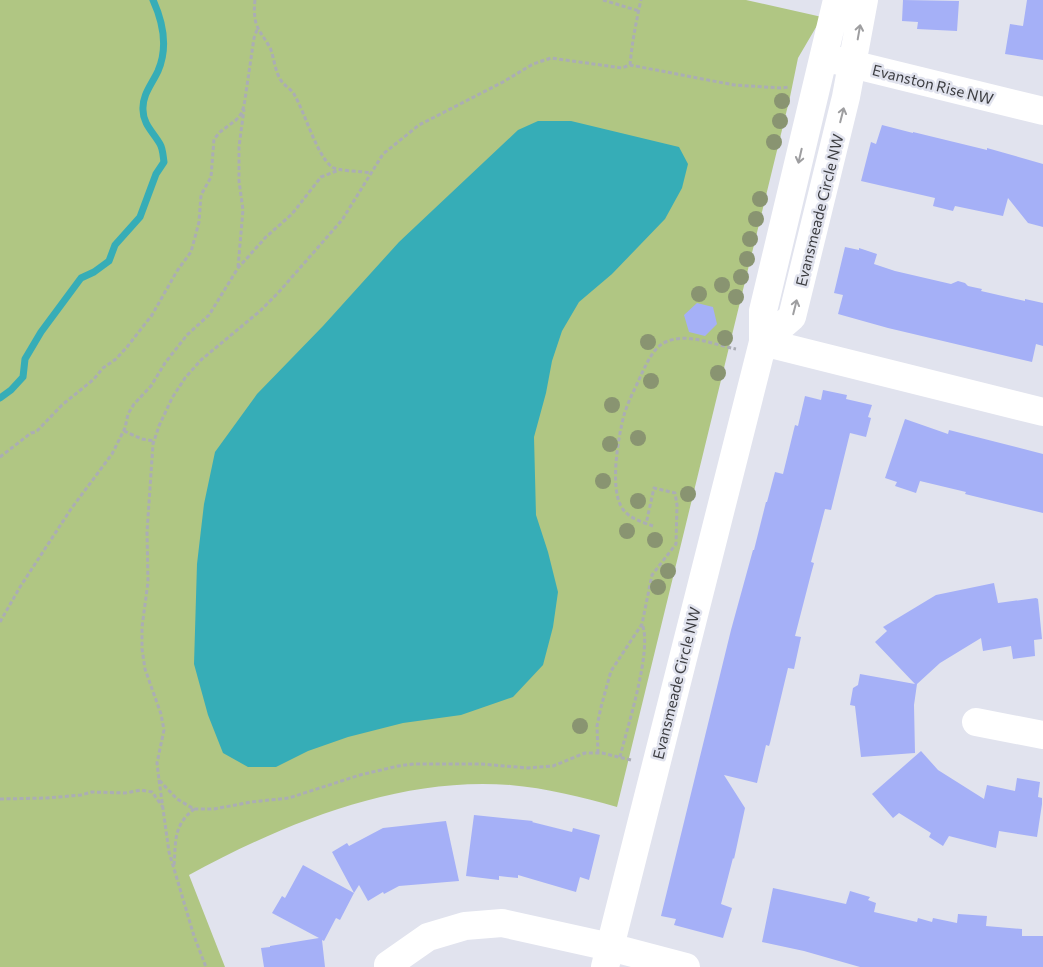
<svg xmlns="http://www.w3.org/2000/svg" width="1043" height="967" viewBox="0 0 1043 967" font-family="Commissioner,sans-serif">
<rect width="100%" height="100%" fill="#e1e3ee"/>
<!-- green -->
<path fill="#b0c683" d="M 0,0 L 746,0 L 822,17 L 798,58 L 790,97 L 617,807 C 582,797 546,788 510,785 C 400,776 284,823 189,875 L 225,967 L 0,967 Z"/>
<!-- water -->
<path fill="#36adb7" d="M 538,121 L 571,121 L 679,147 L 688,164 L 682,188 L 665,219 L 612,274 L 579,302 L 562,331 L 552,361 L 546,393 L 534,437 L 536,515 L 548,552 L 558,592 L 553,627 L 543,665 L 513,697 L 461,715 L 403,723 L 348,737 L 308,751 L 276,767 L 248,767 L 223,753 L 208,715 L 194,664 L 197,564 L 204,504 L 215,452 L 257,394 L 323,326 L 399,242 L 518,130 Z"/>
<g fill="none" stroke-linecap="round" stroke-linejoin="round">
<!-- stream -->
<path stroke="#36adb7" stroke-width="7" d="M 0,398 L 11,390 L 23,377 L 25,359 L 41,332 L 81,278 L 94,272 L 109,261 L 115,245 L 140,217 L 156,174 L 164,162 C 163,156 163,149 160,144 C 153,132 143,124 143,110 C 142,95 152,84 158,71 C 168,48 163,22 153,0"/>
</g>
<!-- building -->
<path fill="#a5b0f7" d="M 903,0 L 959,1 L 957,31 L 917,29 L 918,22 L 902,21 Z
M 1027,0 L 1043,0 L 1043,60 L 1005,54 L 1010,24 L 1023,26 Z
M 882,125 L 913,133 L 913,132 L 987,150 L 987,148 L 1043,164 L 1043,227 L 1028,223 L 1008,198 L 1003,216 L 955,206 L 953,211 L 933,206 L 935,198 L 861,181 L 871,142 L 876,144 Z
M 845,247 L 859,250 L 859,248 L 877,254 L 874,264 L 895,271 L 951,284 L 958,281 L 965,283 L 968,286 L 982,289 L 981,291 L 1025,301 L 1025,299 L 1043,303 L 1043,346 L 1036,344 L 1032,362 L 888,328 L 838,314 L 843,295 L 834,293 Z
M 697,303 L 713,307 L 717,324 L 705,336 L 689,332 L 684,315 Z
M 823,390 L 847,395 L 846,399 L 872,405 L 868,417 L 871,418 L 866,437 L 850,433 L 831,510 L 825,509 L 811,562 L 814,563 L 811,574 L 795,636 L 801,637 L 794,669 L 788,668 L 770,743 L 769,746 L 766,745 L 757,783 L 724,775 L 745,808 L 734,859 L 733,858 L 721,904 L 732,908 L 723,938 L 674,925 L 676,919 L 661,916 L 731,630 L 753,550 L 754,550 L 766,502 L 767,502 L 775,472 L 783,474 L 795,425 L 798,426 L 805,396 L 821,400 Z
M 905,419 L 948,434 L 949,430 L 1043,454 L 1043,513 L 965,494 L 966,492 L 920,481 L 916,493 L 895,486 L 897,482 L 885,478 Z
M 994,583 L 998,603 L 1036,598 L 1038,599 L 1042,639 L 1034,640 L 1035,656 L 1013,659 L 1011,646 L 983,651 L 981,638 L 940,663 L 917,684 L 914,705 L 915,753 L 861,757 L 855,706 L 850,705 L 853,688 L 858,685 L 860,674 L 915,684 L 875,642 L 887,631 L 883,627 L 936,595 Z
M 921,751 L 938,770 L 984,799 L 987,785 L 1015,791 L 1017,778 L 1040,782 L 1038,797 L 1042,798 L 1042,804 L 1037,837 L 999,831 L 996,848 L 949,836 L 943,846 L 929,837 L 931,833 L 899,813 L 893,818 L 872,794 Z
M 474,815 L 533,821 L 532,822 L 572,832 L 573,828 L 600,835 L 589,880 L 580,877 L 576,892 L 518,875 L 518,878 L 499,876 L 499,880 L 466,876 Z
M 446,821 L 459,881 L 399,886 L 384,894 L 383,892 L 368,901 L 359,885 L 354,893 L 332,852 L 347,843 L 349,846 L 383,828 Z
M 303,865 L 354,893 L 340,920 L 336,918 L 324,941 L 322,940 L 325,967 L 264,967 L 261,948 L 270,947 L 270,946 L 319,938 L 272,913 L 282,896 L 285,898 Z
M 773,888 L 846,904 L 850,891 L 870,897 L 868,900 L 876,903 L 874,912 L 917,922 L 918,918 L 932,922 L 933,918 L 957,923 L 958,914 L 987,916 L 986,926 L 1022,929 L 1022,936 L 1043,936 L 1043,967 L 860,967 L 804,951 L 762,942 Z"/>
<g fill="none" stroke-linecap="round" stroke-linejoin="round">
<!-- path -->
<path stroke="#abadb5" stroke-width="3" stroke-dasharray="4 2.5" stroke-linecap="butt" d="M 255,0 C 254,9 254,18 257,26 C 261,35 267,41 271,50 C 274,59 275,70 280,79 C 284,86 292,89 295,96 C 305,113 317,156 332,167 C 337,171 362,171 370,173
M 603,0 L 639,11
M 630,65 C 632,43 636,22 641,0
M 238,267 L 243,210 L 239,181 L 239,147 L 244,109
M 124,431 L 142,439 L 154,441
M 0,457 L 31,433 L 36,432 L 62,405 L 94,379 L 103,368 L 116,359 L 127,347 L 152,315 L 177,271 L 191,252 L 199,222 L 201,195 L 211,177 L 214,139 L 220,132 L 236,120 L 241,114 L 244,106 L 254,38 L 258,27
M 653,526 C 642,522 627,518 621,506 C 610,486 618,438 624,415 C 628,401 636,387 642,373 C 648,361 654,346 668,341 C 689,333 715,345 736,349
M 0,622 L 20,587 L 71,509 L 112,454 L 125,428 L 128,414 L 134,404 L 151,386 L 165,363 L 187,335 L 209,315 L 238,268 L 266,237 L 292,214 L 321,177 L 339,170
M 598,753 L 597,726 L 601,707 L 611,671 L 642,624 L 652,575 L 676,544 L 677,505 L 675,493 L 654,488 L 646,524
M 620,757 C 627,728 653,649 642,624
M 631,760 L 602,753 L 585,753 L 553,766 L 528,768 L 481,764 L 414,764 L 398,766 L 360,775 L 289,798 L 251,802 L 214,809 L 194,809 L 177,799 L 159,780 L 157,763 L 164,730 L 161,714 L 145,669 L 142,649 L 142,627 L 148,582 L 147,532 L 153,444 L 159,426 L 172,398 L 185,378 L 201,360 L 260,311 L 278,293 L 342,220 L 383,154 L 419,125 L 503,82 L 533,64 L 551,58 L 622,68 L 630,65 L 734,85 L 781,88 L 790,87
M 159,780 L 169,852 L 194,936 L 206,967
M 0,799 L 47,798 L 81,795 L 92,792 L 125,793 L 141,790 L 152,792 L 162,806
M 174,865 C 176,841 173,826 194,809"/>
<!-- minor -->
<path stroke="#fff" stroke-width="28" d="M 835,60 L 1043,111
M 763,342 L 792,317 L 846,97 L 864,0
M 763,342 L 1043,412
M 976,722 L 1043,735
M 388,965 L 428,937 L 465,926 L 502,923 L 610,947 L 605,967
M 686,967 L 610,947 L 763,342 L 763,311 L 837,0"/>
</g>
<!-- trees -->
<g fill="#899471">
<circle cx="782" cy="101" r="8"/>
<circle cx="780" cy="121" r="8"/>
<circle cx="774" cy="142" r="8"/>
<circle cx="760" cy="199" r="8"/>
<circle cx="756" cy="219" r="8"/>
<circle cx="750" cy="239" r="8"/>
<circle cx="747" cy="259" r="8"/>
<circle cx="741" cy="277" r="8"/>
<circle cx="722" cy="285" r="8"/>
<circle cx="699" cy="294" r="8"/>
<circle cx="736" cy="297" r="8"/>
<circle cx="725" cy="338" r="8"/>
<circle cx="648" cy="342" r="8"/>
<circle cx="718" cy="373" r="8"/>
<circle cx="651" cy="381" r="8"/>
<circle cx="612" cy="405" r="8"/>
<circle cx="638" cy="438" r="8"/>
<circle cx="610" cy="444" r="8"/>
<circle cx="603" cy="481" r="8"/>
<circle cx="688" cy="494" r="8"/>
<circle cx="638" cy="501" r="8"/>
<circle cx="627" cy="531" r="8"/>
<circle cx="655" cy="540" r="8"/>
<circle cx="668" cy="571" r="8"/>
<circle cx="658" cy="587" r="8"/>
<circle cx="580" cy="726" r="8"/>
</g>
<!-- one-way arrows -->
<defs><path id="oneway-shaft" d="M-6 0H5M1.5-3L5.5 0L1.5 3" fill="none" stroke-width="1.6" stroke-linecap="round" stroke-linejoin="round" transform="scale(1.25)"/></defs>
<g stroke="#9e9ea0">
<use href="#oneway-shaft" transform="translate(859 32) rotate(-80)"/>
<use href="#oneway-shaft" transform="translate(842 115) rotate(-76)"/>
<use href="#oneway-shaft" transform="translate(800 156) rotate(103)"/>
<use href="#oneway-shaft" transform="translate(795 307) rotate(-76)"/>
</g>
<g text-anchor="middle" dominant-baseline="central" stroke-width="5" stroke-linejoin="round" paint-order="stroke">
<!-- street labels -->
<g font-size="15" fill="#3c3d41" stroke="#e1e3ee">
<text transform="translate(933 84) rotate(14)">Evanston Rise NW</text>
<text transform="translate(819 210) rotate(-76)">Evansmeade Circle NW</text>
<text transform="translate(676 683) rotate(-76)">Evansmeade Circle NW</text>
</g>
</g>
</svg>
